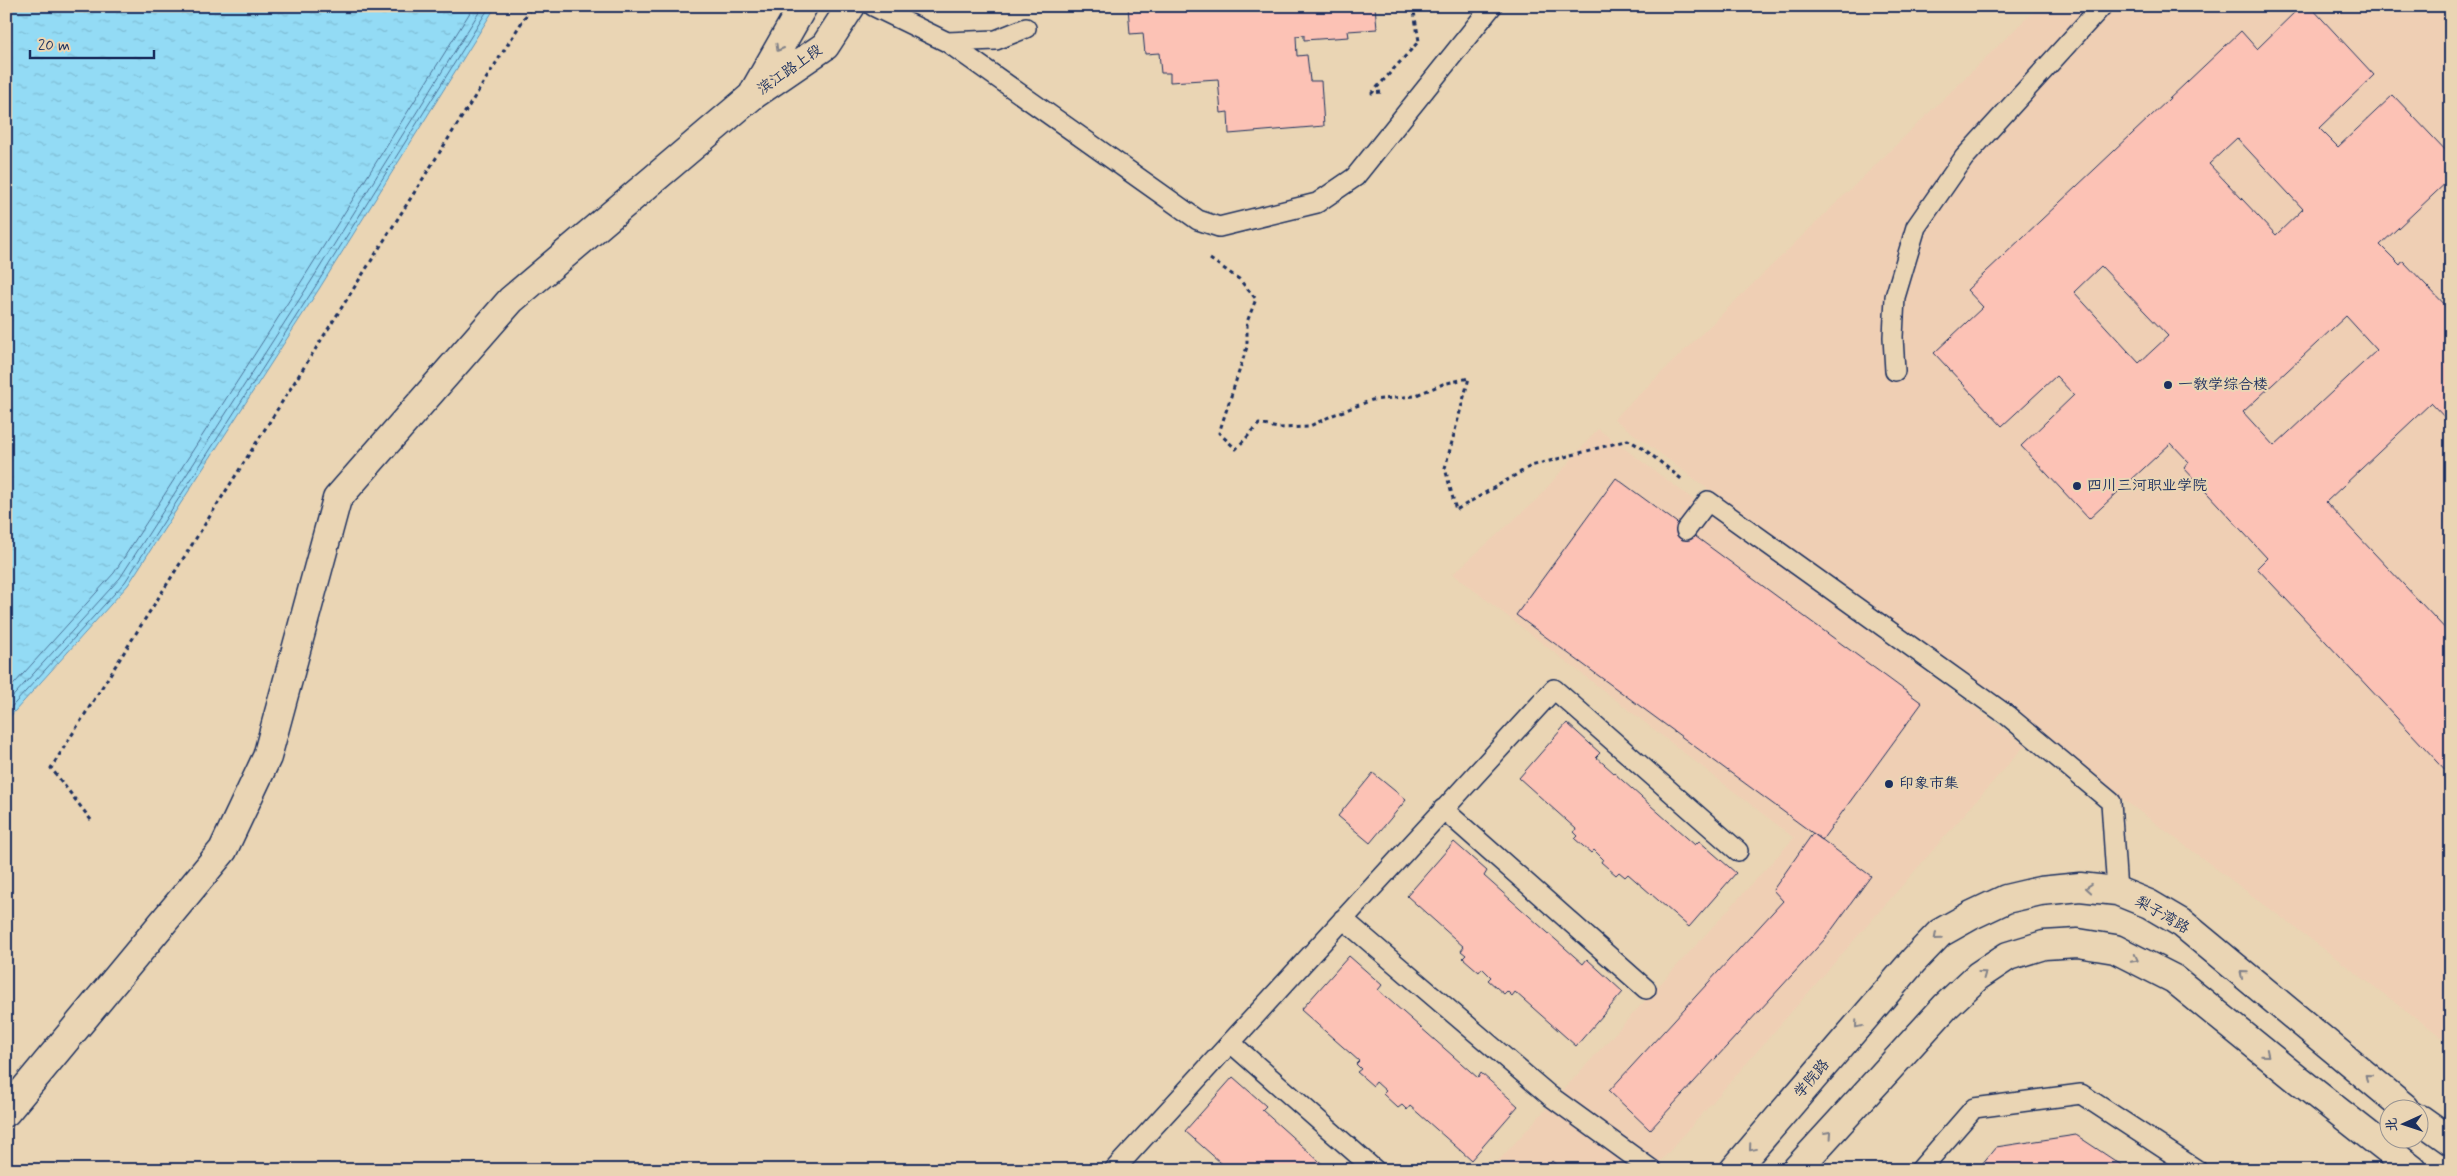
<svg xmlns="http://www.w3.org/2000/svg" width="2457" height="1176" viewBox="0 0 2457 1176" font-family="Mynerve,'LXGW WenKai TC',sans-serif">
<defs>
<pattern id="water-ripples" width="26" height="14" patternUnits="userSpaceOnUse" patternTransform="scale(1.25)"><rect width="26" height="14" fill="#93dbf5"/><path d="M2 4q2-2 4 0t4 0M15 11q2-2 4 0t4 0" fill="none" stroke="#7ebcd4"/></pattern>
</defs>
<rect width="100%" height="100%" fill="#ead5b4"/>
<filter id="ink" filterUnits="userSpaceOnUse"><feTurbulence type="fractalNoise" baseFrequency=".02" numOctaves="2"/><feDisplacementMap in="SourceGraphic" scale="10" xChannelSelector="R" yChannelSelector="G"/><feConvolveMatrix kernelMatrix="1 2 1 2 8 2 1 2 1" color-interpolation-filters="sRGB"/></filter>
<g filter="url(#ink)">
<!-- built -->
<path fill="#efcfb4" d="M 2039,6 L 2451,6 L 2451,1044 L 1614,419 Z
M 1598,429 L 2025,745 L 1653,1170 L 1490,1170 L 1794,838 L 1453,574 L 1537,499 Z"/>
<!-- water -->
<path fill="url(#water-ripples)" stroke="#6396b9" d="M 6,6 L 496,6 L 319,289 L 128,585 L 6,721 Z"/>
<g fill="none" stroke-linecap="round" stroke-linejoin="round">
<!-- shore -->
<path stroke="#4b749a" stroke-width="1" d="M 6,693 L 114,573 L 303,279 L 474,6
M 6,704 L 120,578 L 310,283 L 483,6
M 6,713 L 125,582 L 315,287 L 490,6"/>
</g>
<!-- building -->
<path fill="#fcc2b5" stroke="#1b2f5e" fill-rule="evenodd" d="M 1128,6 L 1375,6 L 1377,29 L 1348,31 L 1349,37 L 1304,40 L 1304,35 L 1296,36 L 1297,56 L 1307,55 L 1310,81 L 1321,81 L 1324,126 L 1229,134 L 1228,112 L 1221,113 L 1218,79 L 1170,82 L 1170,73 L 1161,73 L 1159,53 L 1145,54 L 1143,33 L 1130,34 Z
M 2301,6 L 2310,6 L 2374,75 L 2319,128 L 2338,147 L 2393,95 L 2451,156 L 2451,178 L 2380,245 L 2400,265 L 2403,261 L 2451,311 L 2451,424 L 2431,403 L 2326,502 L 2451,635 L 2451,776 L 2257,568 L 2267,558 L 2184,468 L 2189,462 L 2171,443 L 2089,519 L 2021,446 L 2074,395 L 2056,376 L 2002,426 L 1934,353 L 1983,307 L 1967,290 L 2241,31 L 2257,49 ZM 2237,138 L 2303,209 L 2276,235 L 2209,164 ZM 2101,266 L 2168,336 L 2139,363 L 2074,292 ZM 2346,316 L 2377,350 L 2274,446 L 2243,412 Z
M 1616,478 L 1922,703 L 1822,840 L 1516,615 Z
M 1567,723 L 1600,753 L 1596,757 L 1695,845 L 1699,841 L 1736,873 L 1689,927 L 1628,874 L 1625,877 L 1619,872 L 1616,875 L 1601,862 L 1603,859 L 1594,850 L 1591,853 L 1575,839 L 1578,836 L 1574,832 L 1576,829 L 1519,778 Z
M 1373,773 L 1406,800 L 1370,843 L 1338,816 Z
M 1813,833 L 1871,876 L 1825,939 L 1650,1130 L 1609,1091 L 1783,901 L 1773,890 Z
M 1454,842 L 1487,871 L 1484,876 L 1583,964 L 1587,959 L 1623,992 L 1576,1046 L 1515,992 L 1512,996 L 1507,991 L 1504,994 L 1488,980 L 1491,977 L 1482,968 L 1479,972 L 1463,958 L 1466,955 L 1461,951 L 1464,947 L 1407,896 Z
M 1349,956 L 1382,985 L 1378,990 L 1478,1078 L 1481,1073 L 1518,1106 L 1471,1160 L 1410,1106 L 1407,1110 L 1402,1105 L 1398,1108 L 1383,1094 L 1386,1091 L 1376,1082 L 1373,1086 L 1357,1072 L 1361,1069 L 1356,1064 L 1359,1061 L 1301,1010 Z
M 1233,1077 L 1266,1106 L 1262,1110 L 1329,1170 L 1229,1170 L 1185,1131 Z
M 2076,1135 L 2129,1170 L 1977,1170 L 1996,1147 Z
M 1552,1161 L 1562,1170 L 1544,1170 Z"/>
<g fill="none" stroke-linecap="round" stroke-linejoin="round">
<defs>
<path id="service" d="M 873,6 L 947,42 L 1198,220 L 1219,227 L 1317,203 L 1355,177 L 1492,6
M 947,42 L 996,40 L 1026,28
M 1895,371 L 1893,337 L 1895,297 L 1916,227 L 1964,158 L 2102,6
M 1686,530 L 1708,501 L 2008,716 L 2111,802 L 2117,891
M 1443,809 L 1646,989
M 1343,919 L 1550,1096 L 1652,1170
M 1231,1043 L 1375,1170
M 1114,1170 L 1554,689 L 1738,851
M 1920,1170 L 1974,1108 L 2081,1094 L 2197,1170"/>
<path id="minor" d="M 6,1112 L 223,850 L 267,757 L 337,499 L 511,300 L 752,96"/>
<path id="tertiary" d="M 2420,1119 L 2451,1141
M 1734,1170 L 1914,960 L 1940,933 L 1972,915 L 2006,899 L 2040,891 L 2080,887 L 2117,891 L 2149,904 L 2183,924 L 2405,1108
M 1796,1170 L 1946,1006 L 1978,976 L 2008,956 L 2044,945 L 2078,943 L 2115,949 L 2174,979 L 2297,1079 L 2413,1170"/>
<path id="secondary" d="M 755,90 L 803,6
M 752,96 L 825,46 L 851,6"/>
</defs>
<!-- service casing -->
<use href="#service" stroke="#1b2f5e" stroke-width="22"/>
<!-- minor casing -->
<use href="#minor" stroke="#1b2f5e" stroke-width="31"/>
<!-- tertiary casing -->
<use href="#tertiary" stroke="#1b2f5e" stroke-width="31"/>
<!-- secondary casing -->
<use href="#secondary" stroke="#1b2f5e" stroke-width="31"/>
<!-- path -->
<path stroke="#1b2f5e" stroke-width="3" stroke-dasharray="4 4" stroke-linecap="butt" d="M 1381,92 L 1372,93 L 1419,41 L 1413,6
M 1210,259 L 1239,279 L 1256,299 L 1247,322 L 1247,347 L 1219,433 L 1236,449 L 1259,424 L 1278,428 L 1308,427 L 1333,415 L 1372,400 L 1414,396 L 1443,384 L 1469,378 L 1445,468 L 1456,510 L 1531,466 L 1628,440 L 1644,449 L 1684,481
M 91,820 L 51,768 L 532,6"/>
<!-- service -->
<use href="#service" stroke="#ead5b4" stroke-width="19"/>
<!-- minor -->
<use href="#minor" stroke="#ead5b4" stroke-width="28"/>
<!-- tertiary -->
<use href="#tertiary" stroke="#ead5b4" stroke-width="28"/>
<!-- secondary -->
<use href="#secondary" stroke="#ead5b4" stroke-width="28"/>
</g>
<!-- one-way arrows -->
<defs><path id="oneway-chevron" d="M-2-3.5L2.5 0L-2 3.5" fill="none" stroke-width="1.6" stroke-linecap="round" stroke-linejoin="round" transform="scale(1.25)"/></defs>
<g stroke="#828289">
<use href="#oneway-chevron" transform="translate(779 48) rotate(120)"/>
<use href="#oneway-chevron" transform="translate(2089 888) rotate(-175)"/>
<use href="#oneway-chevron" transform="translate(1937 937) rotate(139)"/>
<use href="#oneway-chevron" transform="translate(2135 959) rotate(27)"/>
<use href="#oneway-chevron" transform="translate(1983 974) rotate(-36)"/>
<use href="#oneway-chevron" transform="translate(2243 974) rotate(-140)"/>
<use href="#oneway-chevron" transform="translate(1858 1025) rotate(130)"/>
<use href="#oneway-chevron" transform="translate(2266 1054) rotate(39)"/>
<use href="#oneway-chevron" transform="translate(2368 1077) rotate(-140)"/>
<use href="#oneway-chevron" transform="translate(1829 1134) rotate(-48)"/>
<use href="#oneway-chevron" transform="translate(1752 1148) rotate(130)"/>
</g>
</g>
<!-- markers -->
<g fill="#1b2f5e" stroke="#ead5b4" stroke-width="2">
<circle cx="2168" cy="385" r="5"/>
<circle cx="2077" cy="486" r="5"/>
<circle cx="1889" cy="784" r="5"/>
</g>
<g text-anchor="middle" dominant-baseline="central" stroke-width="4" stroke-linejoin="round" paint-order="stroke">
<!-- street labels -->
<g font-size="15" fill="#1b2f5e" stroke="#ead5b4">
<text transform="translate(790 70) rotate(-35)">滨江路上段</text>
<text transform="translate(2162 915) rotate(30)">梨子湾路</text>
<text transform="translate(1812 1079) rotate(-50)">学院路</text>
</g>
<!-- poi labels -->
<g font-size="15" fill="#1b2f5e" stroke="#ead5b4" text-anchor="start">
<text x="2178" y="385">一教学综合楼</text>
<text x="2087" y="486">四川三河职业学院</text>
<text x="1899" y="784">印象市集</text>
</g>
</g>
<!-- margin -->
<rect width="2457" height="1176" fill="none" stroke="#ead5b4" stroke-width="25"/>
<rect x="12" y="12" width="2432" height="1151" fill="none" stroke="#1b2f5e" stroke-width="2" filter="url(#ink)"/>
<!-- north arrow -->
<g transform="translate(2404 1124) rotate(267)"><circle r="24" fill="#ead5b4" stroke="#979392"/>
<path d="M0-4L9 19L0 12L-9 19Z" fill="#1b2f5e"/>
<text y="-8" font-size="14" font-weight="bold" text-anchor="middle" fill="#1b2f5e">北</text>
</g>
<!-- scale -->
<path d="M30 50v8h124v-8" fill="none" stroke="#1b2f5e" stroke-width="2.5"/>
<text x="38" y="50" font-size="15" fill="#1b2f5e" stroke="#ead5b4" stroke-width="4" paint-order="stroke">20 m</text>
</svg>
